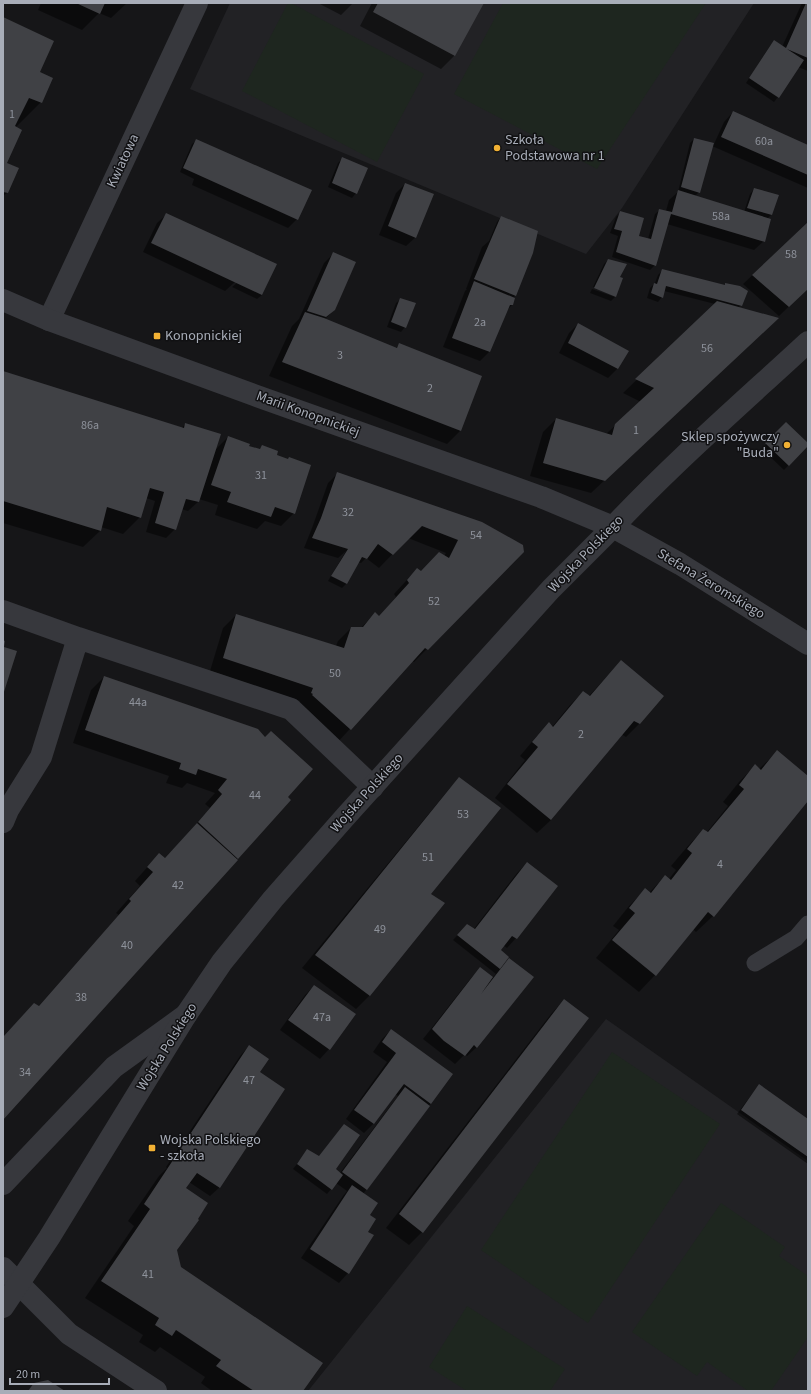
<svg xmlns="http://www.w3.org/2000/svg" width="811" height="1394" viewBox="0 0 811 1394" font-family="'Source Sans 3',sans-serif">
<rect width="100%" height="100%" fill="#161618"/>
<!-- built -->
<path fill="#222225" d="M 230,3 L 754,3 L 622,208 L 586,254 L 190,89 Z
M 606,1019 L 808,1161 L 808,1391 L 308,1391 Z"/>
<!-- green -->
<path fill="#1e261f" d="M 288,3 L 291,3 L 424,74 L 377,162 L 242,91 Z
M 503,3 L 706,3 L 597,169 L 454,94 Z
M 612,1052 L 720,1124 L 588,1323 L 481,1250 Z
M 721,1203 L 785,1247 L 779,1256 L 808,1276 L 808,1337 L 771,1391 L 748,1391 L 707,1362 L 697,1376 L 632,1332 Z
M 467,1306 L 565,1369 L 550,1391 L 467,1391 L 429,1367 Z"/>
<!-- shadow -->
<path fill="#0007" d="M 41,3 L 127,3 L 111,18 L 99,13 L 82,30 L 38,10 Z
M 318,3 L 353,3 L 341,15 Z
M 372,3 L 482,3 L 454,56 L 441,69 L 360,26 Z
M 802,3 L 808,3 L 808,71 L 798,67 L 778,97 L 774,102 L 746,83 L 770,46 L 774,42 L 782,47 Z
M 3,19 L 39,73 L 41,102 L 16,127 L 5,164 L 18,168 L 7,193 L 3,196 Z
M 733,112 L 808,146 L 808,188 L 712,146 L 699,192 L 695,196 L 744,212 L 750,194 L 754,189 L 771,215 L 767,219 L 764,241 L 754,250 L 667,224 L 655,265 L 650,270 L 612,257 L 618,236 L 610,233 L 616,217 L 620,213 L 638,237 L 648,239 L 655,214 L 660,210 L 666,211 L 669,200 L 678,192 L 690,143 L 694,139 L 714,144 L 724,122 Z
M 197,140 L 297,219 L 288,228 L 192,185 L 194,179 L 180,172 L 192,144 Z
M 343,158 L 356,193 L 352,198 L 328,187 L 338,163 Z
M 405,184 L 416,237 L 406,246 L 379,235 L 396,193 Z
M 167,214 L 262,295 L 257,299 L 232,287 L 238,282 L 235,282 L 225,291 L 143,252 L 157,223 Z
M 501,217 L 515,296 L 513,298 L 512,305 L 506,311 L 489,352 L 480,361 L 443,347 L 465,291 L 467,289 L 466,289 L 482,247 L 489,241 L 497,222 Z
M 808,223 L 808,288 L 779,316 L 743,284 Z
M 333,254 L 334,310 L 325,319 L 395,349 L 400,344 L 460,431 L 447,444 L 269,376 L 292,326 L 299,319 L 324,263 Z
M 608,260 L 619,277 L 615,297 L 615,295 L 593,287 L 604,264 Z
M 662,271 L 724,286 L 726,284 L 741,305 L 738,308 L 764,331 L 591,493 L 530,476 L 543,432 L 556,419 L 606,434 L 641,402 L 623,393 L 715,304 L 664,291 L 662,297 L 658,302 L 647,298 L 650,288 L 655,283 L 658,275 Z
M 592,289 L 615,297 L 611,301 L 590,293 Z
M 401,299 L 405,327 L 401,332 L 387,327 L 396,303 Z
M 578,324 L 627,351 L 617,369 L 608,378 L 559,353 L 569,333 Z
M 3,372 L 182,428 L 185,424 L 215,450 L 228,437 L 258,450 L 262,447 L 276,456 L 294,513 L 281,526 L 265,521 L 257,529 L 215,515 L 218,505 L 199,499 L 198,502 L 188,511 L 181,509 L 175,529 L 166,538 L 146,532 L 155,501 L 146,498 L 140,517 L 123,534 L 101,527 L 100,531 L 83,547 L 3,523 Z
M 786,423 L 808,445 L 784,470 L 762,449 Z
M 337,474 L 523,552 L 414,662 L 412,661 L 337,743 L 298,706 L 300,701 L 210,671 L 223,628 L 236,615 L 336,646 L 338,641 L 351,628 L 361,628 L 375,613 L 379,617 L 396,597 L 394,594 L 417,569 L 421,572 L 444,556 L 446,553 L 408,538 L 379,568 L 366,558 L 361,563 L 358,562 L 346,584 L 342,588 L 328,581 L 346,551 L 338,558 L 304,548 L 312,528 L 328,483 Z
M 621,661 L 639,724 L 626,737 L 621,734 L 551,820 L 537,833 L 495,798 L 525,760 L 520,756 L 536,737 L 549,724 L 552,727 L 570,705 L 583,692 L 589,696 Z
M 104,677 L 290,800 L 3,1120 L 3,1037 L 34,1004 L 39,1006 L 119,915 L 116,913 L 140,886 L 135,881 L 159,854 L 164,859 L 186,836 L 210,808 L 205,804 L 215,793 L 187,783 L 182,788 L 166,783 L 169,776 L 73,743 L 91,690 Z
M 777,752 L 808,777 L 808,800 L 713,916 L 696,932 L 693,929 L 655,975 L 639,992 L 596,958 L 619,930 L 613,926 L 629,906 L 645,890 L 649,893 L 665,876 L 669,879 L 676,870 L 671,866 L 687,847 L 703,830 L 707,832 L 728,806 L 723,802 L 739,782 L 755,766 L 759,769 Z
M 459,779 L 369,996 L 356,1009 L 302,968 L 450,788 Z
M 527,863 L 556,886 L 516,938 L 507,948 L 503,945 L 499,950 L 501,967 L 509,959 L 477,1047 L 467,1056 L 465,1054 L 455,1064 L 423,1039 L 471,978 L 480,969 L 492,978 L 496,974 L 453,940 L 467,925 L 473,930 L 517,873 Z
M 314,986 L 329,1049 L 320,1059 L 280,1030 L 305,995 Z
M 564,1000 L 422,1232 L 409,1245 L 386,1228 L 551,1014 Z
M 391,1030 L 431,1103 L 363,1194 L 368,1215 L 367,1232 L 373,1236 L 348,1273 L 339,1283 L 301,1258 L 343,1196 L 347,1191 L 336,1183 L 327,1194 L 293,1169 L 308,1150 L 340,1173 L 398,1096 L 395,1094 L 373,1124 L 364,1133 L 346,1119 L 387,1062 L 373,1052 L 382,1039 Z
M 249,1046 L 259,1072 L 220,1187 L 210,1196 L 189,1182 L 184,1188 L 176,1249 L 180,1268 L 302,1391 L 212,1391 L 201,1383 L 205,1377 L 160,1347 L 155,1352 L 139,1342 L 143,1335 L 85,1298 L 134,1226 L 128,1221 L 159,1176 L 167,1168 L 166,1167 L 240,1056 Z
M 759,1085 L 808,1120 L 808,1164 L 737,1114 Z"/>
<!-- building -->
<path fill="#404145" d="M 76,3 L 105,3 L 100,14 Z
M 378,3 L 484,3 L 455,56 L 373,12 Z
M 806,3 L 808,3 L 808,58 L 787,49 L 804,60 L 779,98 L 749,78 L 774,40 L 786,48 Z
M 3,17 L 54,41 L 40,72 L 53,78 L 42,103 L 29,98 L 15,126 L 22,130 L 7,163 L 19,168 L 8,193 L 3,192 Z
M 733,111 L 808,145 L 808,175 L 721,137 Z
M 694,138 L 714,143 L 700,193 L 681,187 Z
M 196,139 L 312,190 L 298,220 L 183,168 Z
M 342,157 L 368,168 L 357,194 L 332,183 Z
M 405,183 L 434,194 L 416,238 L 388,226 Z
M 754,188 L 779,195 L 772,215 L 747,208 Z
M 678,190 L 771,219 L 765,242 L 671,214 L 656,266 L 616,252 L 622,231 L 614,229 L 620,211 L 644,218 L 639,236 L 651,239 L 659,209 L 672,212 Z
M 166,213 L 277,264 L 262,295 L 151,243 Z
M 501,216 L 538,231 L 533,253 L 516,296 L 474,279 Z
M 808,222 L 808,289 L 789,307 L 752,275 Z
M 333,252 L 356,262 L 335,310 L 326,317 L 307,311 Z
M 608,259 L 627,264 L 620,277 L 623,278 L 616,297 L 594,288 Z
M 662,269 L 725,285 L 725,283 L 740,286 L 748,291 L 742,306 L 666,286 L 663,298 L 651,293 L 654,283 L 657,284 Z
M 474,281 L 515,298 L 513,305 L 510,305 L 490,352 L 452,338 Z
M 400,298 L 416,303 L 406,328 L 391,322 Z
M 717,301 L 779,318 L 605,481 L 543,463 L 556,418 L 612,435 L 615,424 L 654,388 L 635,379 Z
M 305,312 L 324,318 L 397,348 L 399,343 L 482,376 L 461,431 L 282,362 Z
M 578,323 L 629,351 L 618,369 L 568,343 Z
M 3,371 L 184,428 L 185,423 L 221,434 L 199,502 L 186,499 L 176,530 L 155,523 L 164,492 L 150,488 L 141,518 L 107,507 L 101,531 L 3,501 Z
M 786,422 L 808,443 L 808,446 L 789,466 L 765,443 Z
M 228,436 L 250,444 L 249,446 L 260,449 L 262,445 L 278,451 L 277,455 L 288,459 L 289,457 L 311,465 L 295,514 L 275,507 L 271,517 L 227,502 L 231,492 L 211,485 Z
M 337,472 L 482,522 L 523,545 L 524,552 L 428,650 L 425,648 L 351,730 L 312,695 L 313,694 L 311,693 L 313,688 L 223,658 L 236,614 L 344,648 L 351,627 L 363,627 L 375,612 L 379,616 L 409,583 L 407,580 L 417,568 L 421,571 L 439,552 L 449,558 L 458,540 L 422,526 L 393,555 L 378,544 L 367,559 L 362,557 L 347,584 L 331,576 L 348,549 L 312,538 L 321,518 Z
M 3,640 L 5,641 L 4,647 L 17,651 L 3,695 Z
M 621,660 L 664,696 L 640,724 L 634,721 L 551,820 L 507,784 L 538,747 L 532,742 L 549,722 L 553,727 L 583,691 L 590,696 Z
M 104,676 L 258,729 L 265,737 L 271,731 L 313,769 L 288,797 L 291,800 L 238,859 L 198,822 L 222,794 L 218,790 L 227,779 L 198,769 L 196,775 L 179,769 L 181,763 L 85,730 Z
M 777,750 L 808,776 L 808,801 L 714,917 L 708,912 L 656,976 L 612,940 L 635,913 L 629,908 L 645,888 L 651,893 L 665,875 L 671,880 L 692,853 L 687,849 L 703,829 L 708,832 L 744,789 L 739,785 L 755,764 L 761,770 Z
M 459,777 L 501,808 L 431,894 L 445,903 L 370,996 L 315,955 Z
M 197,823 L 238,860 L 3,1120 L 3,1037 L 34,1003 L 39,1006 L 131,901 L 129,899 L 153,872 L 147,867 L 159,853 L 165,858 Z
M 527,862 L 558,886 L 517,939 L 512,936 L 501,950 L 509,957 L 500,969 L 457,935 L 467,924 L 475,929 Z
M 509,958 L 534,977 L 477,1048 L 474,1045 L 465,1056 L 444,1041 L 432,1029 L 480,967 L 493,977 L 481,994 Z
M 314,985 L 356,1014 L 330,1050 L 288,1020 Z
M 564,999 L 589,1018 L 423,1233 L 399,1214 Z
M 391,1029 L 453,1074 L 431,1104 L 404,1084 L 374,1124 L 354,1110 L 396,1053 L 382,1042 Z
M 249,1045 L 269,1059 L 260,1072 L 285,1089 L 220,1188 L 197,1173 L 186,1188 L 208,1203 L 198,1219 L 199,1220 L 177,1250 L 181,1267 L 323,1363 L 303,1391 L 254,1391 L 216,1366 L 221,1360 L 176,1330 L 172,1336 L 155,1325 L 159,1318 L 101,1281 L 150,1209 L 144,1204 Z
M 759,1084 L 808,1119 L 808,1157 L 741,1110 Z
M 405,1087 L 430,1106 L 367,1190 L 342,1172 Z
M 344,1124 L 360,1135 L 336,1169 L 343,1175 L 332,1190 L 297,1164 L 307,1149 L 319,1156 Z
M 352,1185 L 378,1203 L 370,1215 L 376,1219 L 368,1232 L 374,1235 L 349,1274 L 310,1249 Z
M 48,1380 L 65,1391 L 28,1391 L 34,1383 Z"/>
<g fill="none" stroke-linecap="round" stroke-linejoin="round">
<!-- service -->
<path stroke="#37383d" stroke-width="17" d="M 755,963 L 796,938 L 808,924"/>
<!-- minor -->
<path stroke="#37383d" stroke-width="22" d="M 49,320 L 197,3
M 613,527 C 674,462 742,403 808,342
M 3,611 L 78,638 L 41,757 L 8,810 L 3,822
M 78,638 L 291,709 L 373,787
M 3,1184 L 114,1067 L 186,1015
M 3,1268 L 69,1334 L 156,1391"/>
<!-- tertiary -->
<path stroke="#37383d" stroke-width="22" d="M 3,300 L 49,320 L 254,395 L 541,497 L 613,527 L 680,564 L 808,644
M 3,1307 L 49,1238 L 186,1015 L 222,962 L 273,899 L 346,816 L 551,589 L 613,527"/>
</g>
<!-- markers -->
<g fill="#f2b134" stroke="#111113" stroke-width="1.5">
<circle cx="497" cy="148" r="4"/>
<rect x="153" y="332" width="8" height="8" rx="2"/>
<circle cx="787" cy="445" r="4"/>
<rect x="148" y="1144" width="8" height="8" rx="2"/>
</g>
<g text-anchor="middle" dominant-baseline="central" stroke-width="3" stroke-linejoin="round" paint-order="stroke">
<!-- number labels -->
<g font-size="12" fill="#8e929b">
<text x="12" y="114">1</text>
<text x="764" y="141">60a</text>
<text x="721" y="216">58a</text>
<text x="791" y="254">58</text>
<text x="480" y="322">2a</text>
<text x="707" y="348">56</text>
<text x="340" y="355">3</text>
<text x="430" y="388">2</text>
<text x="90" y="425">86a</text>
<text x="636" y="430">1</text>
<text x="261" y="475">31</text>
<text x="348" y="512">32</text>
<text x="476" y="535">54</text>
<text x="434" y="601">52</text>
<text x="335" y="673">50</text>
<text x="138" y="702">44a</text>
<text x="581" y="734">2</text>
<text x="255" y="795">44</text>
<text x="463" y="814">53</text>
<text x="428" y="857">51</text>
<text x="720" y="864">4</text>
<text x="178" y="885">42</text>
<text x="380" y="929">49</text>
<text x="127" y="945">40</text>
<text x="81" y="997">38</text>
<text x="322" y="1017">47a</text>
<text x="25" y="1072">34</text>
<text x="249" y="1080">47</text>
<text x="148" y="1274">41</text>
</g>
<!-- poi labels -->
<g font-size="14" fill="#a8adb8" stroke="#111113" text-anchor="start">
<text x="505" y="140">Szkoła<tspan x="505" dy="16">Podstawowa nr 1</tspan></text>
<text x="165" y="336">Konopnickiej</text>
<text x="779" y="437" text-anchor="end">Sklep spożywczy<tspan x="779" dy="16">"Buda"</tspan></text>
<text x="160" y="1140">Wojska Polskiego<tspan x="160" dy="16">- szkoła</tspan></text>
</g>
<!-- street labels -->
<g font-size="14" fill="#a8adb8" stroke="#111113">
<text transform="translate(123 161) rotate(-65)">Kwiatowa</text>
<text transform="translate(308 414) rotate(20)">Marii Konopnickiej</text>
<text transform="translate(586 554) rotate(-46)">Wojska Polskiego</text>
<text transform="translate(711 584) rotate(31)">Stefana Żeromskiego</text>
<text transform="translate(367 793) rotate(-48)">Wojska Polskiego</text>
<text transform="translate(167 1047) rotate(-58)">Wojska Polskiego</text>
</g>
</g>
<!-- border -->
<rect width="811" height="1394" fill="none" stroke="#a8adb8" stroke-width="8"/>
<!-- scale -->
<path d="M10 1378v6h99v-6" fill="none" stroke="#a8adb8" stroke-width="2"/>
<text x="16" y="1378" font-size="12" fill="#a8adb8" stroke="#111113" stroke-width="3" paint-order="stroke">20 m</text>
</svg>
